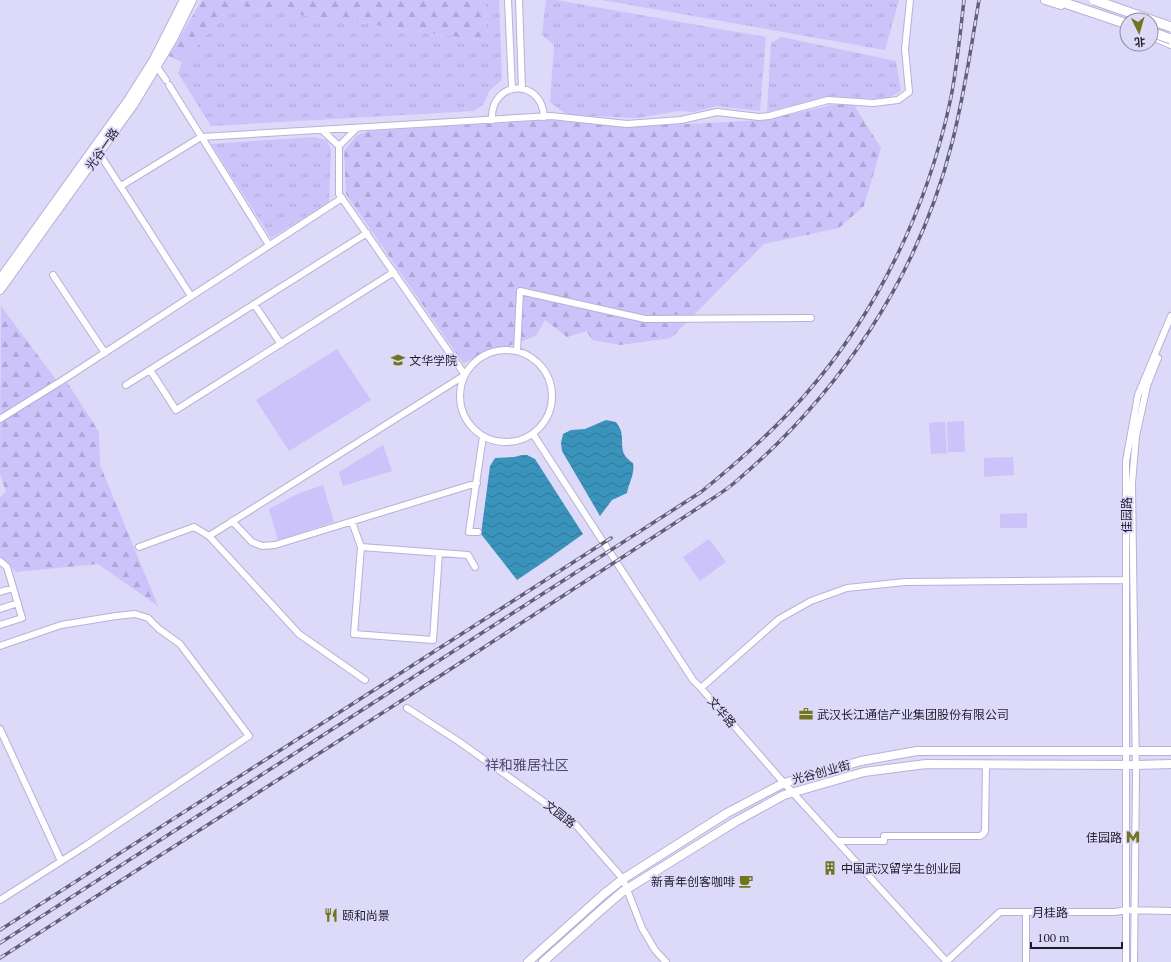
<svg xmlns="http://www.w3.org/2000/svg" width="1171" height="962" viewBox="0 0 1171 962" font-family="'PT Serif','Noto Sans SC',serif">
<defs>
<pattern id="grass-tufts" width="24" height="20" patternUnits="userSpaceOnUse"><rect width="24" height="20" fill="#cbc3f9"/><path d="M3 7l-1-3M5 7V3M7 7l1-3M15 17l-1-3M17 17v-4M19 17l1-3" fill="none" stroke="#aea7d6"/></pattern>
<pattern id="forest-firs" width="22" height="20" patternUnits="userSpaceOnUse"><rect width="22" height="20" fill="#cbc3f9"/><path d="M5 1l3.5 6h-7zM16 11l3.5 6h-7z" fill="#aea7d6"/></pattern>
<pattern id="water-waves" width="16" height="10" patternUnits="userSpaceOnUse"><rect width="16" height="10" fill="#3a93bb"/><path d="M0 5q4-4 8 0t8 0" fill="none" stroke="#307798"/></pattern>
</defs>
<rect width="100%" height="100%" fill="#ddd9f9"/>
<!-- grass -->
<path fill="url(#grass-tufts)" d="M 485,0 L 499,0 L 502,80 L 490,90 L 483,105 L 474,111 L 211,126 L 178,73 L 182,62 L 233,5 L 487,41 Z
M 546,0 L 556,0 L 766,37 L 760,111 L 717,106 L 694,112 L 678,111 L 638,118 L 567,115 L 550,102 L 554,45 L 542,35 Z
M 602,0 L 899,0 L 885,50 Z
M 781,37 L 896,61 L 901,91 L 888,98 L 875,99 L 829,96 L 767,112 L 771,43 Z
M 314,137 L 327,140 L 331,150 L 329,202 L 271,238 L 211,144 Z"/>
<!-- forest -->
<path fill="url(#forest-firs)" d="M 202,0 L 485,0 L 487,41 L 233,5 L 182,62 L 169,56 Z
M 832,105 L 854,105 L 881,148 L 864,206 L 839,228 L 764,244 L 671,338 L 620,345 L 592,340 L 587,331 L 567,337 L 545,320 L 536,336 L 463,363 L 346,194 L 344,151 L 357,135 L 371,131 L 549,120 L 629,127 L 764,120 Z
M 1,306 L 57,381 L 67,382 L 99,432 L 100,465 L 158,606 L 98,564 L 16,572 L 0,556 L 0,497 L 6,492 L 0,474 Z"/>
<!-- pitch -->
<path fill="#cbc3f9" d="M 337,349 L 371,400 L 289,451 L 256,400 Z
M 964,421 L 965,452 L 948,452 L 947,422 Z
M 945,422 L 947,453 L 931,454 L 929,423 Z
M 383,445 L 392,471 L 343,486 L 339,472 Z
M 1013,457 L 1014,475 L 984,477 L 984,458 Z
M 323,485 L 334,522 L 278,540 L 269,509 L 297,494 Z
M 1027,513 L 1027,528 L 1000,528 L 1000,514 Z
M 709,539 L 726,562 L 700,581 L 683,557 Z"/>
<!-- water -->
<path fill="url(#water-waves)" d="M 606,420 L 616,422 C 618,425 620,428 621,431 C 624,445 618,453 633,463 C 635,474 629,482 627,493 L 612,500 L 600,516 L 562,451 L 561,443 L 563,434 L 571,430 L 585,429 Z
M 522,455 L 527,455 L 535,459 L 583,534 L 551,557 L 517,580 L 481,534 L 490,466 L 495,458 L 514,457 Z"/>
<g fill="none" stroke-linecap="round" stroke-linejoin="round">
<defs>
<path id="minor" d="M 508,0 L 512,89
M 519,0 L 522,89
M 157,67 L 166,80
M 169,85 L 269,245
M 492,120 C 490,80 542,77 544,117
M 322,130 L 339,146 L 339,194 L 465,375 L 209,536 L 299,634 L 365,680
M 339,146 L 357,128
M 99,153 L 191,296
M 121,186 L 201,137 L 551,116 L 627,124 L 681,120 L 717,112 L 759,117 L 769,116 L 828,100 L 873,103 L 898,100 L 909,92 L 905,49 L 910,0
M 53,275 L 105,353
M 254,304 L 281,344
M460 396a46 46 0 1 1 92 0a46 46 0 1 1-92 0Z
M 517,351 L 520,291 L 645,319 L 811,318
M 150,370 L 176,410 L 394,272
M 126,385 L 367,233
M 0,419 L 66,378 L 342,198
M 533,434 L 693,680 L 701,688 L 784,783 L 947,962
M 232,521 L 252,542 L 262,546 L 275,545 L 477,483
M 352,522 L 361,547 L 468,555 L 475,567
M 478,532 L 469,532 L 483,436
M 139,547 L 194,527 L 209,536
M 361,547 L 354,634 L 433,640 L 439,553
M 0,561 L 7,567 L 22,618 L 0,625
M 0,592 L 13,588
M 0,609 L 18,603
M 0,646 L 61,625 L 116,616 L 135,614 L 148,618 L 159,629 L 180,644 L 249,736 L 85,846 L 0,900
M 701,688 L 779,619 L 811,601 L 847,588 L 905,582 L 1126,580
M 407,708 L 458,741 L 575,824 L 623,879 L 642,928 L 655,950 L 666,962
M 0,729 L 61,861
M 838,841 L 884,841 L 884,836 L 980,836 L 983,834 L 985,831 L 986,764
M 1026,912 L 1026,962
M 947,961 L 1000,912 L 1115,912 L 1126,910 L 1171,911
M 1126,962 L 1126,461 L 1138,395 L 1171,316
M 1134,962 L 1136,776 L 1132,483 L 1136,436 L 1147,386 L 1158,358"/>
<path id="major" d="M 1045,0 L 1061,5
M 1155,37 L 1171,44
M 0,279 L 129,99 L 153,61 L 184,0
M 0,290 L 134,104 L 173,39 L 192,0
M 528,962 L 604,894 L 623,879 L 727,813 L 784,783 L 861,761 L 917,751 L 1171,751
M 543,962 L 600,911 L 622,892 L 735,822 L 784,795 L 864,772 L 926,764 L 1136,765 L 1171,764"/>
<path id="highway" d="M 1056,0 L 1127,24"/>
</defs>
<!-- minor casing -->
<use href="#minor" stroke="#b7b1d8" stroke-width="8"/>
<!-- major casing -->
<use href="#major" stroke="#b7b1d8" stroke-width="10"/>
<!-- highway casing -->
<use href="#highway" stroke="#b7b1d8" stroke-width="11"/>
<!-- minor -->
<use href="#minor" stroke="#fff" stroke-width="6"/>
<!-- major -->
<use href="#major" stroke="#fff" stroke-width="8"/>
<!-- highway -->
<use href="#highway" stroke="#fff" stroke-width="9"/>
<defs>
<path id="rail" d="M 0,930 L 611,538
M 0,943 L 701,492 C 738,462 774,431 805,395 C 877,313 927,209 950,102 C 957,69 960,34 964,0
M 0,958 L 443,674 L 698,508 C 710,500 722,493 733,484 C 839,395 918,278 952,143 C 964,96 971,48 979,0"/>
</defs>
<!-- rail casing -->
<use href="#rail" stroke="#625f74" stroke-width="3.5"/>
<!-- rail -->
<use href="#rail" stroke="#ddd9f9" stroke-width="2" stroke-dasharray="6" stroke-linecap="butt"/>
<defs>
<path id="highway-bridge" d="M 1094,0 L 1171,27
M 1151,32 L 1171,39"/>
</defs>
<!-- highway-bridge casing -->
<use href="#highway-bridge" stroke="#b7b1d8" stroke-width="11" stroke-linecap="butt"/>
<!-- highway-bridge -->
<use href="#highway-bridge" stroke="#fff" stroke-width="9"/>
</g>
<!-- icons -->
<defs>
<symbol id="university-bare" viewBox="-9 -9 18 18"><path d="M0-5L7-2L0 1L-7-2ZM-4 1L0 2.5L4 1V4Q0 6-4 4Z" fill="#72751d" stroke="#ddd9f9" stroke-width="2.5" paint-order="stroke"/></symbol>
<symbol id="office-bare" viewBox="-9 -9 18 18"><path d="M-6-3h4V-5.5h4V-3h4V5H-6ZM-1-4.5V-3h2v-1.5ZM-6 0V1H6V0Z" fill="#72751d" stroke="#ddd9f9" stroke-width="2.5" paint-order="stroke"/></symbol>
<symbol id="metro-bare" viewBox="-9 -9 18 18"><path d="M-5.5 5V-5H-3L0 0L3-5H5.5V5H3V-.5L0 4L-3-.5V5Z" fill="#72751d" stroke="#ddd9f9" stroke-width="2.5" paint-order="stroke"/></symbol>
<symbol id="building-bare" viewBox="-9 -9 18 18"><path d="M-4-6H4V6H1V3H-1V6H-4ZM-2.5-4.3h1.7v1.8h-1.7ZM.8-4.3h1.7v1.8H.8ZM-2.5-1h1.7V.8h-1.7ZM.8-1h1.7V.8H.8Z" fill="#72751d" stroke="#ddd9f9" stroke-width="2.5" paint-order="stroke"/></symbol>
<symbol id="cafe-bare" viewBox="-9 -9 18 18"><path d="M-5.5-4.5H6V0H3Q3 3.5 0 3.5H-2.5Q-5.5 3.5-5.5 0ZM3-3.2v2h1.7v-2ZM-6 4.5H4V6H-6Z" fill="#72751d" stroke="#ddd9f9" stroke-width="2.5" paint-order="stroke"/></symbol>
<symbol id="restaurant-bare" viewBox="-9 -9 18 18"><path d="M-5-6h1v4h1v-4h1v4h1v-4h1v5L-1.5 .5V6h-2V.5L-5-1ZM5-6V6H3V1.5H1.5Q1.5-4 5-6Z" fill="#72751d" stroke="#ddd9f9" stroke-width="2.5" paint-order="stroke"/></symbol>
</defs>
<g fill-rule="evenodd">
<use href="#university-bare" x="388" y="350" width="20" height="20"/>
<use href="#office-bare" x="796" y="704" width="20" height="20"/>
<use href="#metro-bare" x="1123" y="827" width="20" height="20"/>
<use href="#building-bare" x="820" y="858" width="20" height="20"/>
<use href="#cafe-bare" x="736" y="871" width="20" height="20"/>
<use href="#restaurant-bare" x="321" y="905" width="20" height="20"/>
</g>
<g text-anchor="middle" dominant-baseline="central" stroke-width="4" stroke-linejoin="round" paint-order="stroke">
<!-- street labels -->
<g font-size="12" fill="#1f1d2c" stroke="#ddd9f9">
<text transform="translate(102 149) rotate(-55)">光谷一路</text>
<text transform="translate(1126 515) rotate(-90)">佳园路</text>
<text transform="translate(722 712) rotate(49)">文华路</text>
<text transform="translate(821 772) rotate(-15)">光谷创业街</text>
<text transform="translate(560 814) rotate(38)">文园路</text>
<text x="1050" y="912">月桂路</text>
</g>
<!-- poi labels -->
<g font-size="12" fill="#1f1d2c" stroke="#ddd9f9" text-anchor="start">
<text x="409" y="360">文华学院</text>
<text x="817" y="714">武汉长江通信产业集团股份有限公司</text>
<text x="1122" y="837" text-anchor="end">佳园路</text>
<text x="841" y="868">中国武汉留学生创业园</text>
<text x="735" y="881" text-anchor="end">新青年创客咖啡</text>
<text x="342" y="915">颐和尚景</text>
</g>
<!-- quarter labels -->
<g font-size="14" fill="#4f4a6b" stroke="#ddd9f9">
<text x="527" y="764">祥和雅居社区</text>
</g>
</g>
<!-- north arrow -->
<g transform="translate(1139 32) rotate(175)"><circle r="19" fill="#ddd9f9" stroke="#918ea7"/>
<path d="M0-3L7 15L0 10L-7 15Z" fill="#72751d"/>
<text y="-6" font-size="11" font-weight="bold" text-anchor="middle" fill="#1f1d2c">北</text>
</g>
<!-- scale -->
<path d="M1031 942v6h91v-6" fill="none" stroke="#1f1d2c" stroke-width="2"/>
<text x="1037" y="942" font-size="12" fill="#1f1d2c" stroke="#ddd9f9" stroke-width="3" paint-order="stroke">100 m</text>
</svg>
